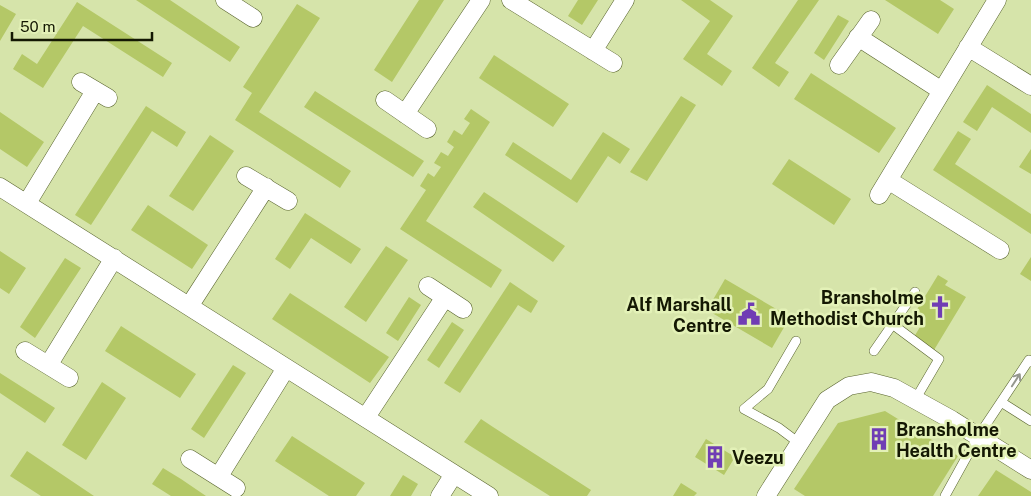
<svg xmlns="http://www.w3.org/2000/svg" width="1031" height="496" viewBox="0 0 1031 496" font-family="'Public Sans',sans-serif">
<rect width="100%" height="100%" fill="#d6e4aa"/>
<!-- building -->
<path fill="#b4c867" d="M 136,0 L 170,0 L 240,47 L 230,62 Z
M 419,0 L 444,0 L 392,82 L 374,70 Z
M 578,0 L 598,0 L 582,25 L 568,16 Z
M 681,0 L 710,0 L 733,16 L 707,54 L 732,71 L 722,86 L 683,59 L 710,21 Z
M 798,0 L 819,0 L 775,63 L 789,72 L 779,87 L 752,68 Z
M 885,0 L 940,0 L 954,9 L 938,34 Z
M 77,2 L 172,63 L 163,77 L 83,26 L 43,88 L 13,69 L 22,54 L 37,64 Z
M 297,4 L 320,18 L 259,112 L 351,171 L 340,188 L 235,120 L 252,93 L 243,87 Z
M 0,5 L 16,14 L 0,41 Z
M 838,15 L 849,21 L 824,60 L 814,53 Z
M 494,55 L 569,104 L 553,127 L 479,78 Z
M 811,73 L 896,128 L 879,153 L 794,99 Z
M 987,85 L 1031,114 L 1031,133 L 992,107 L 977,131 L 963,122 Z
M 315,91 L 424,161 L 413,177 L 304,107 Z
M 681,96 L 696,105 L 647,181 L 630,172 Z
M 146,106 L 186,132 L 177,147 L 152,131 L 91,225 L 75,215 Z
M 471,109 L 490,122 L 426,221 L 502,270 L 491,288 L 400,229 L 426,190 L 420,186 L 428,173 L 434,177 L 441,167 L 434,163 L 441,152 L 448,156 L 454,147 L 447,142 L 454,130 L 462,135 L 470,123 L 464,119 Z
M 0,112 L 44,142 L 27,167 L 0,149 Z
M 958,131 L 971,139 L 955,164 L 1031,214 L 1031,234 L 933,170 Z
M 603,132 L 630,149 L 620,164 L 608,156 L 577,203 L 505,155 L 513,142 L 571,180 Z
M 210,135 L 234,151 L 193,211 L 169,196 Z
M 1031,149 L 1031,174 L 1019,167 Z
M 789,159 L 851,199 L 834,225 L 772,184 Z
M 484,192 L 565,246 L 553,262 L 473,207 Z
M 148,205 L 208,245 L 192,269 L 131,230 Z
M 305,213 L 361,249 L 351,264 L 311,238 L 290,269 L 275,259 Z
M 386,246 L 408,260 L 366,322 L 344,307 Z
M 0,251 L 26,268 L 9,294 L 0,288 Z
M 1031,257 L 1031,281 L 1020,274 Z
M 65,258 L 81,268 L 35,338 L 20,327 Z
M 938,275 L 948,281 L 945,285 L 966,297 L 934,350 L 914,337 L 923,322 L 913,316 Z
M 725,279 L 790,317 L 772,348 L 707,310 Z
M 510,282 L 538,301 L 531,313 L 518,305 L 460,393 L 444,383 Z
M 290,293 L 389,357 L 370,383 L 272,319 Z
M 409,297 L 421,305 L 398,341 L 386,333 Z
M 452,322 L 464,330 L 439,368 L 427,360 Z
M 121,326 L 196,374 L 180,398 L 105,351 Z
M 233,365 L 246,373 L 204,438 L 191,429 Z
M 0,373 L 55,408 L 45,423 L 0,393 Z
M 102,382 L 126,398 L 86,460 L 62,445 Z
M 885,411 L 958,456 L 933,496 L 805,496 L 794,489 L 838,423 Z
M 481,419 L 493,427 L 591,490 L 587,496 L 550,496 L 464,442 Z
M 292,436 L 365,483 L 356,496 L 329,496 L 275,461 Z
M 706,439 L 735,457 L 724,475 L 695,457 Z
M 27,451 L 39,459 L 94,496 L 41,496 L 10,476 Z
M 163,468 L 181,479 L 206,496 L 171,496 L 152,484 Z
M 996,470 L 1031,492 L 1031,496 L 978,496 Z
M 403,475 L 418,484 L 411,496 L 390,496 Z
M 681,483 L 697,493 L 694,496 L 673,496 Z"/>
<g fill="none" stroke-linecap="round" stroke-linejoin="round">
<defs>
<path id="lane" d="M 892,324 L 939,359 L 915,400
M 796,341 L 768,389 L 744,409 L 779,428 L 799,443
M 874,351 L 915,292
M 1001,402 L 1031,421
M 945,496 L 977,438 L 1029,360 L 1031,362"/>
<path id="street" d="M 225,0 L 253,18
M 511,0 L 613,63
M 858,37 L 942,91
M 968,47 L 1031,86
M 593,51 L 625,0
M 839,65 L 871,20
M 81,82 L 108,98
M 385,100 L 427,129
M 405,114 L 481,0
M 246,176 L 288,201
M 888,180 L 1000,250
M 0,187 L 489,496
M 879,195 L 997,0
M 27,203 L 95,91
M 428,286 L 463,309
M 190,305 L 266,187
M 25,351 L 69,378
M 49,364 L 114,258
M 366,417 L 445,297
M 190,459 L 236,488
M 219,476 L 286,368
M 440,496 L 454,474
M 766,496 L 827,400 L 849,386 L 871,382 L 894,388 L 952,420 L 1031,470"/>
</defs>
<!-- lane casing -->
<use href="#lane" stroke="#58632e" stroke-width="10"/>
<!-- street casing -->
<use href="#street" stroke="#58632e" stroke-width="19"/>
<!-- lane -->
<use href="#lane" stroke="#fff" stroke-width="9"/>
<!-- street -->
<use href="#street" stroke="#fff" stroke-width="18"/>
</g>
<!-- one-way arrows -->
<defs><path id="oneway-shaft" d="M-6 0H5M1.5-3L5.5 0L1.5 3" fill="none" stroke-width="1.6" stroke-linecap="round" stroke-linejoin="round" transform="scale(1.25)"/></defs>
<use stroke="#95978e" href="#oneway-shaft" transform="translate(1016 380) rotate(-57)"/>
<!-- icons -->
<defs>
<symbol id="church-bare" viewBox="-9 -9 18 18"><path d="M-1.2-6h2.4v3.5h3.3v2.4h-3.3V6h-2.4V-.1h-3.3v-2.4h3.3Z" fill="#703db4" stroke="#e3f1b7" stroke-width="2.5" paint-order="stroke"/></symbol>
<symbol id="civic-bare" viewBox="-9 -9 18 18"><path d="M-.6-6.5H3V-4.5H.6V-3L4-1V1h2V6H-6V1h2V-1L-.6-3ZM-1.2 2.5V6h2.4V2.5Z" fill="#703db4" stroke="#e3f1b7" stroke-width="2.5" paint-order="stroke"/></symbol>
<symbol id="building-bare" viewBox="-9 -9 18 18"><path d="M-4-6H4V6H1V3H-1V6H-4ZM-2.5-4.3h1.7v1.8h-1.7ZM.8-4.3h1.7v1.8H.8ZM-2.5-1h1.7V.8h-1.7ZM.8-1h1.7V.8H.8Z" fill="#703db4" stroke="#e3f1b7" stroke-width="2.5" paint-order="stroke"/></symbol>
</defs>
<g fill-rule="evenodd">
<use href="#church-bare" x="924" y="291" width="32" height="32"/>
<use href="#civic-bare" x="733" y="298" width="32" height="32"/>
<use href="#building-bare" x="863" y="423" width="32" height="32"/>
<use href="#building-bare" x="699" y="441" width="32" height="32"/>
</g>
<g text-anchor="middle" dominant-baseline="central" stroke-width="5" stroke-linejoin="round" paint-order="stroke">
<!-- poi labels -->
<g font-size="18" font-weight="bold" fill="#141803" stroke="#e3f1b7" text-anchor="end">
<text x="924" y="297">Bransholme<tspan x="924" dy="21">Methodist Church</tspan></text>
<text x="732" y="304">Alf Marshall<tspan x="732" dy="21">Centre</tspan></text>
<text x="896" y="429" text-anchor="start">Bransholme<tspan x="896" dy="21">Health Centre</tspan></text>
<text x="732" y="457" text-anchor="start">Veezu</text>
</g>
</g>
<!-- scale -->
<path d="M12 32v8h140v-8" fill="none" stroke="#141803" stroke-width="2.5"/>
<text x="20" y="32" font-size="15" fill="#141803" stroke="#e3f1b7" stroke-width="4" paint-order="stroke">50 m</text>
</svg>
